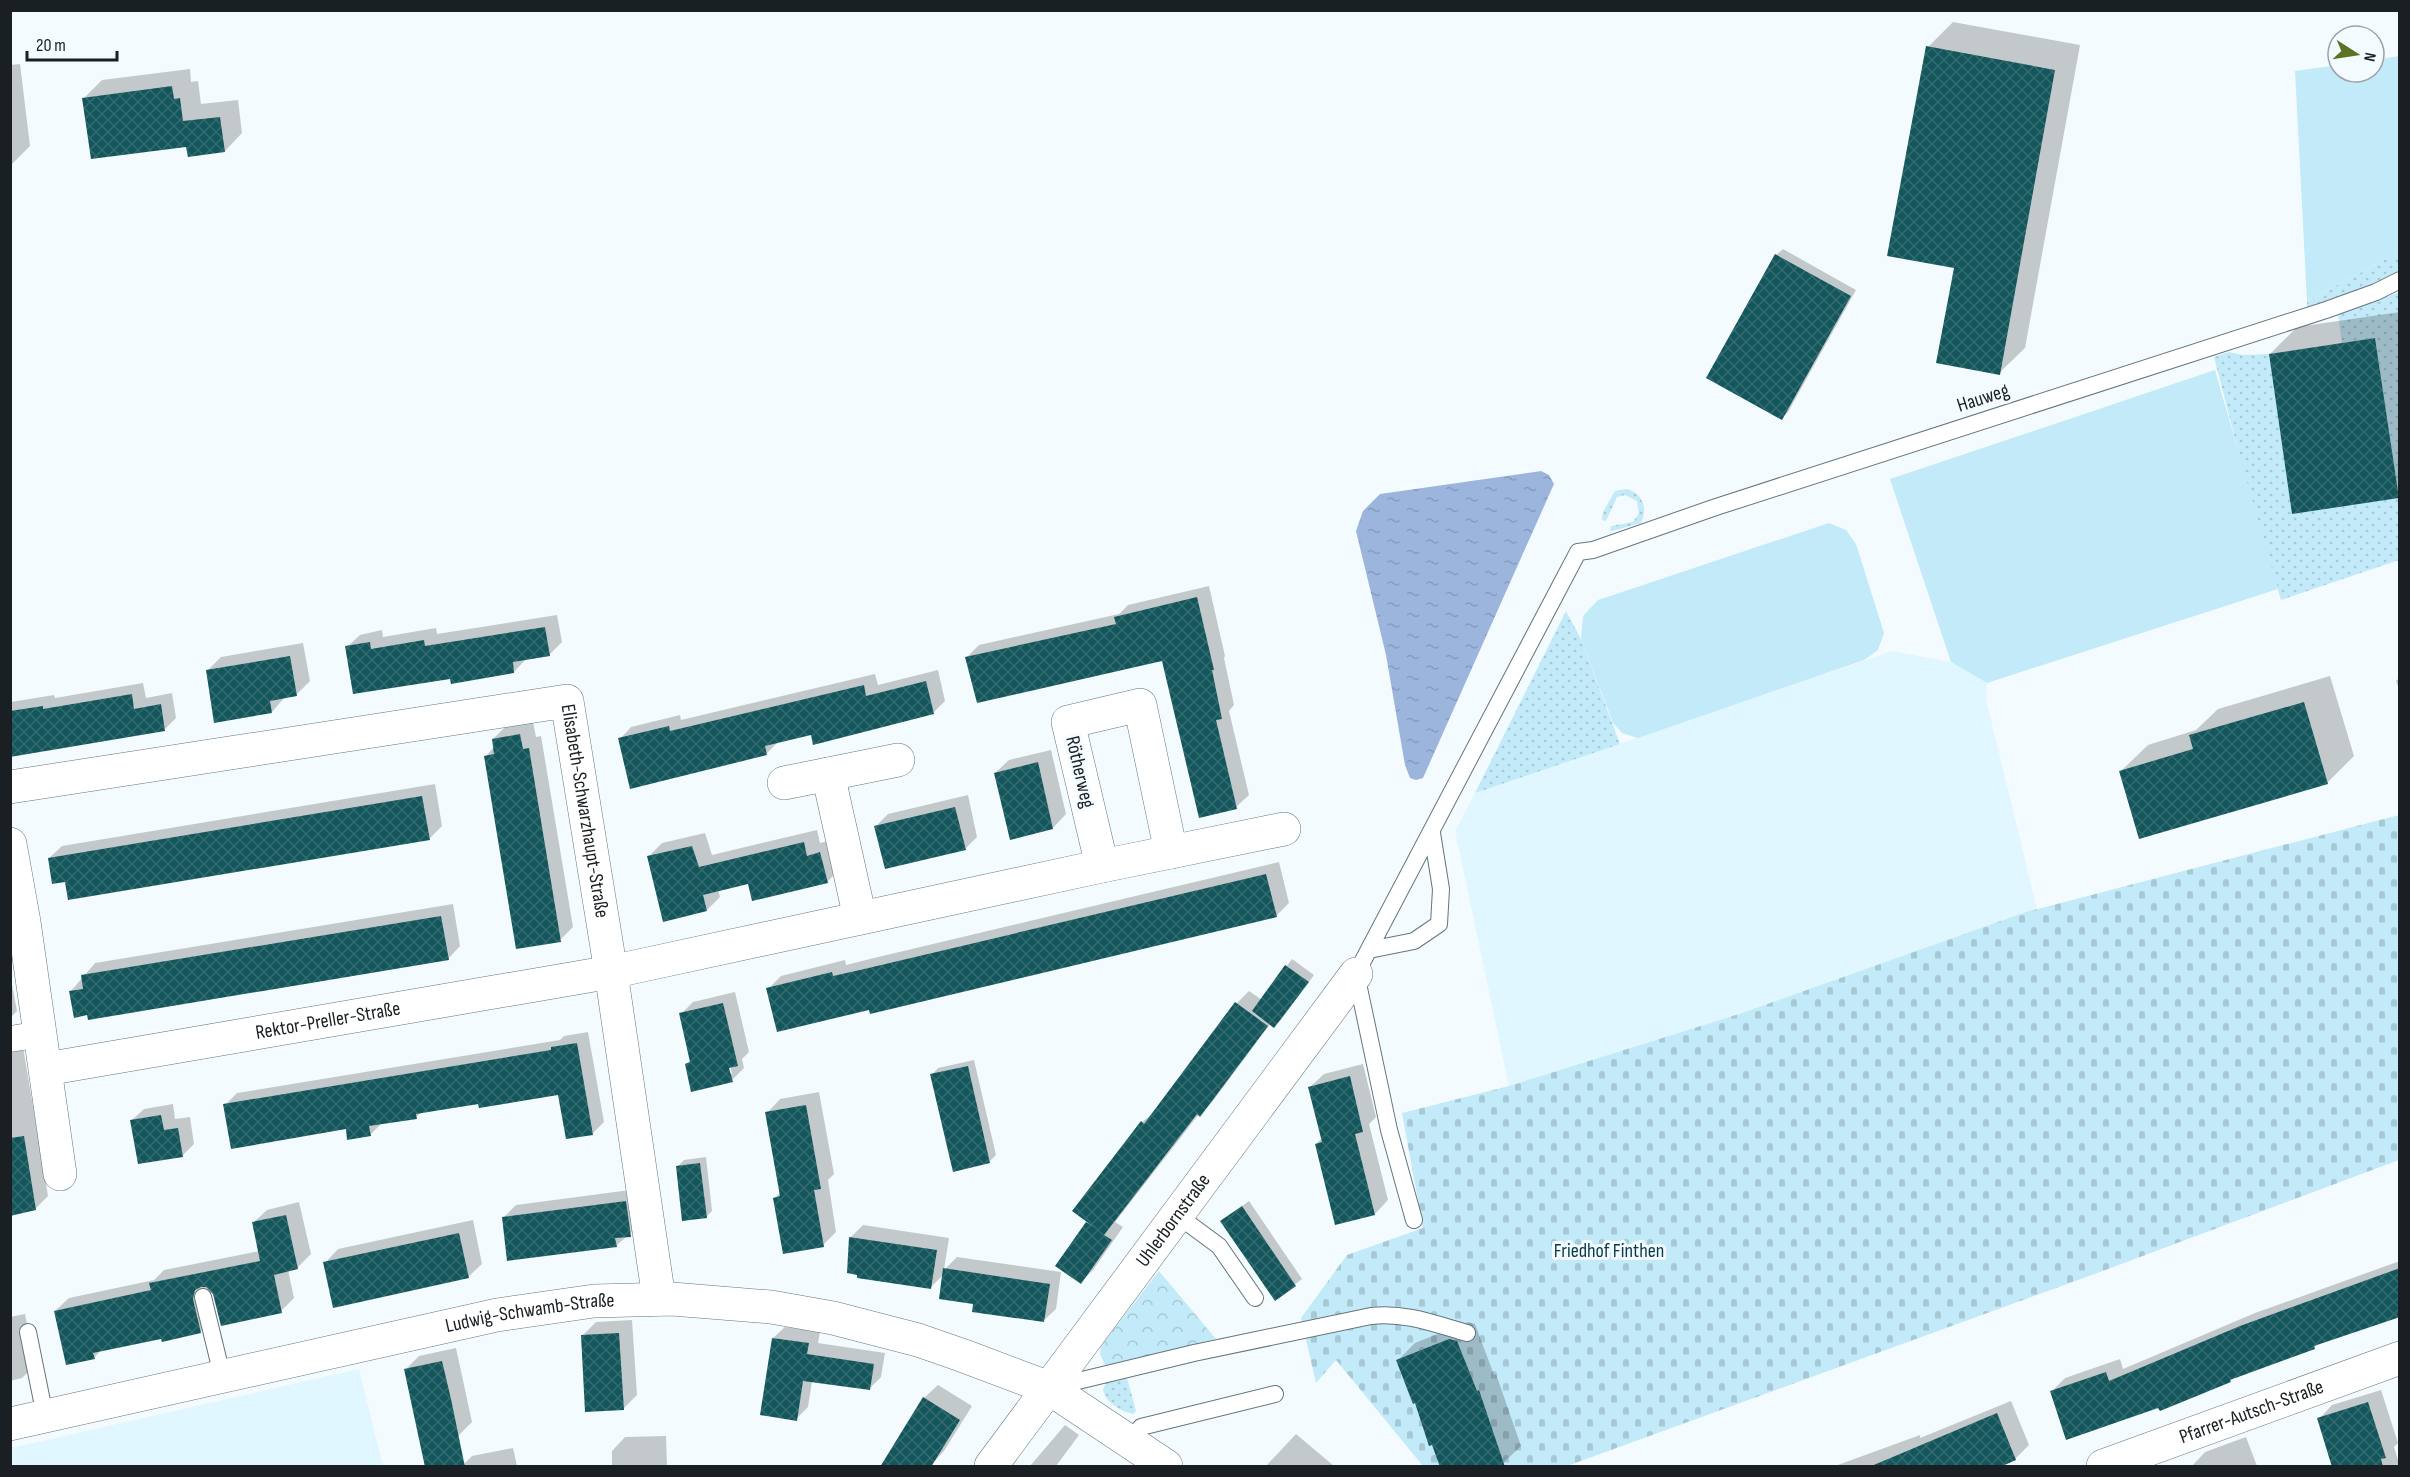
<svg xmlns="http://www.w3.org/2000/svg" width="2410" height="1477" viewBox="0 0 2410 1477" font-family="'Sofia Sans Condensed',sans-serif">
<defs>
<pattern id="grass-dots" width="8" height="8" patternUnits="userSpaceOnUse" patternTransform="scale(1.5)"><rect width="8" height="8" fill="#c3eaf9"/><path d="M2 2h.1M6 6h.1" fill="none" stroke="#a7c8d5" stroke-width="1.8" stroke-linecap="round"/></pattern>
<pattern id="cemetery-stones" width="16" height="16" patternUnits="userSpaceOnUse" patternTransform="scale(1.5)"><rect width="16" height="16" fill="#c3eaf9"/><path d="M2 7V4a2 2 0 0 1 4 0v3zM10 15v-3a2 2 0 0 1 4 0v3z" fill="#a7c8d5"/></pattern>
<pattern id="park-crowns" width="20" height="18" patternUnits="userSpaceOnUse" patternTransform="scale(1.5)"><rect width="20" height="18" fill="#c3eaf9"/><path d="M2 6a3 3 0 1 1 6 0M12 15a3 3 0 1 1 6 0" fill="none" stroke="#a7c8d5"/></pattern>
<pattern id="water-ripples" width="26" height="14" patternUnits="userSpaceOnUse" patternTransform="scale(1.5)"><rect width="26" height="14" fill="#9cb5dd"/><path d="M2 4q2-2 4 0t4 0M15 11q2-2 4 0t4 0" fill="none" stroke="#869bbd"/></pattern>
<pattern id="building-cross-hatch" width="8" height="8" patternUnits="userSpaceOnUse" patternTransform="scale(1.5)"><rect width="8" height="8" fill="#13575c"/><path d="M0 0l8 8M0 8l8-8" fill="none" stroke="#346b6f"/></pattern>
</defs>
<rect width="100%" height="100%" fill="#f4fbfe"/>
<!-- built -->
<path fill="#e1f7ff" d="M 1892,651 L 1951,662 L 1987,683 L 1986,699 L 2037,909 L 1739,1014 L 1509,1086 L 1455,831 L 1475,793 Z
M 359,1369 L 383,1466 L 11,1466 L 11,1448 Z"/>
<!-- grass -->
<path fill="url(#grass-dots)" d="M 2399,252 L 2399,270 L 2396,272 L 2368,286 L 2307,307 L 2307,301 Z
M 2399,292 L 2399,560 L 2281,600 L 2249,493 L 2214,357 L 2229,352 L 2243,355 L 2269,354 L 2292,513 L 2399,498 L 2375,338 L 2342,343 L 2338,315 Z
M 1626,489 C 1643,493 1648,508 1641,523 L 1612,531 L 1610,529 L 1611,526 L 1633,522 L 1639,513 L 1637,501 L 1625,495 L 1617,497 L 1606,521 L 1602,520 L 1603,512 L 1615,491 Z
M 1566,611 L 1581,639 L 1620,744 L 1475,793 Z
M 1127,1378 L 1136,1411 L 1133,1414 C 1120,1411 1105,1402 1103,1389 L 1106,1383 Z"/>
<!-- cemetery -->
<path fill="url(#cemetery-stones)" d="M 2399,815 L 2399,1160 L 2100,1272 L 1567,1466 L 1423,1466 L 1336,1360 L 1316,1383 L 1301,1318 L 1347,1255 L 1423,1228 L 1402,1113 L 1509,1086 L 1739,1014 L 2026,912 Z"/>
<!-- park -->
<path fill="url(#park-crowns)" d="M 1159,1271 L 1216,1339 L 1106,1367 L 1100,1354 L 1101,1346 Z"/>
<!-- garden -->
<path fill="#c3eaf9" d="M 2399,56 L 2399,252 L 2307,301 L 2295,71 L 2338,65 L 2338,72 L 2374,72 L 2374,60 Z
M 2215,370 L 2278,589 L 1987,683 L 1951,662 L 1890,479 Z
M 1829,523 L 1846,530 L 1856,544 L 1884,633 L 1878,650 L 1864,660 L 1638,738 L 1622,733 L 1613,723 L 1581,639 L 1583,616 L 1598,600 Z"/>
<!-- water -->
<path fill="url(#water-ripples)" d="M 1541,471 L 1549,475 L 1554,484 L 1423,778 L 1416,780 L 1410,778 L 1405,765 L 1386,655 L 1356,531 L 1363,511 L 1380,494 Z"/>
<!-- shadow -->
<path fill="#0003" fill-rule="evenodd" d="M 1953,22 L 2080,45 L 2025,348 L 1999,373 L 1928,47 Z
M 20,64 L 30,146 L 10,166 L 10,65 Z
M 190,69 L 191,82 L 198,81 L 201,104 L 238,100 L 242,133 L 225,151 L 188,145 L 84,98 L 102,80 Z
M 1783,249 L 1856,290 L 1788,412 L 1782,418 L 1776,255 Z
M 2400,312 L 2400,495 L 2398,497 L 2270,354 L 2297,327 Z
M 1209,586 L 1225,656 L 1224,658 L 1234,705 L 1229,711 L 1249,795 L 1236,807 L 1163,659 L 967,657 L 979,645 L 1119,614 L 1128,605 Z
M 557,615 L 562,642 L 549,655 L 526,659 L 514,672 L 451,677 L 347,647 L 360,635 L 382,630 L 383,637 L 436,628 L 437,634 Z
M 303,643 L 310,681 L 296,695 L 285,697 L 272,712 L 207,671 L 221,657 Z
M 938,670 L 945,701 L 933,713 L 812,733 L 778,742 L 766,754 L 620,739 L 631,727 L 680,715 L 681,720 L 875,674 L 878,685 Z
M 2330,676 L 2354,756 L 2327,783 L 2121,771 L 2148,745 L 2196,730 L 2218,709 Z
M 2400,677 L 2400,692 L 2396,681 Z
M 143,683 L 146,698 L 172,693 L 176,718 L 164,730 L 10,755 L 11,702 L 54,695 L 55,698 Z
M 533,722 L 536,737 L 541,736 L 573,927 L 560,940 L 486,756 L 494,747 L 493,739 L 506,726 Z
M 1051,750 L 1066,814 L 1053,828 L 995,773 L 1009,760 Z
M 435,784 L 442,826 L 429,839 L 66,880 L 49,858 L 62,846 Z
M 968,795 L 977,837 L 965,849 L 876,826 L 888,814 Z
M 817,830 L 820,843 L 833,840 L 840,869 L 827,882 L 749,882 L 718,890 L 720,897 L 707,910 L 649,856 L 662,843 L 705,833 L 712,855 Z
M 1279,862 L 1289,903 L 1276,916 L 870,1008 L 768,989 L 781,976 L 845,960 L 846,965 L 874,958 Z
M 453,904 L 460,946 L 448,959 L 71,991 L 95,963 Z
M 1292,959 L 1314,975 L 1281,1020 L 1274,1026 L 1271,1023 L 1212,1102 L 1199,1114 L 1115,1222 L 1123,1227 L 1093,1270 L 1081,1282 L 1058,1265 L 1089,1222 L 1142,1122 L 1156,1111 L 1237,1003 L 1249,991 L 1262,1000 Z
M 10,974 L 17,1011 L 10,1018 Z
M 735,992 L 749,1052 L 742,1059 L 744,1068 L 732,1080 L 686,1064 L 691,1060 L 681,1014 L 693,1002 ZM 729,1060 L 732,1074 L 729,1074 L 726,1061 Z
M 588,1032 L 604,1122 L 592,1134 L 560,1093 L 422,1112 L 416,1117 L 382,1123 L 370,1135 L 347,1128 L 225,1105 L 237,1093 L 560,1040 L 564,1036 Z
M 10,1036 L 22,1041 L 48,1196 L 35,1209 L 10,1214 Z
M 974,1060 L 996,1155 L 990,1161 L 932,1075 L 938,1068 Z
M 1363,1064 L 1376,1117 L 1369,1124 L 1388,1200 L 1375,1214 L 1316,1144 L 1322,1138 L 1310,1087 L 1324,1074 Z
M 819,1092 L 834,1174 L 828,1180 L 836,1232 L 823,1245 L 775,1198 L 781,1192 L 767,1113 L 780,1099 Z
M 173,1104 L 175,1119 L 190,1117 L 194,1144 L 182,1156 L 132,1120 L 144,1109 Z
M 706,1157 L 712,1211 L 706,1217 L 678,1166 L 684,1160 Z
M 638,1189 L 643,1222 L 616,1246 L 503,1218 L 516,1205 Z
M 1249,1201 L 1302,1279 L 1276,1299 L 1222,1221 Z
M 299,1202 L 311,1254 L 297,1268 L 288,1270 L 294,1298 L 281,1311 L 214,1293 L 205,1284 L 214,1318 L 200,1332 L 162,1337 L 102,1349 L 94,1358 L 55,1311 L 69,1298 L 154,1280 L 164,1270 L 260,1251 L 253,1223 L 267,1210 Z
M 473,1220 L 482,1264 L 468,1277 L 325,1263 L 338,1249 Z
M 863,1225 L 949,1238 L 944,1270 L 957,1257 L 1061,1272 L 1056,1309 L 1043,1321 L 975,1303 L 944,1274 L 930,1288 L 850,1238 Z
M 2400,1261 L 2400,1315 L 2320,1342 L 2314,1348 L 2234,1376 L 2230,1381 L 2159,1406 L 2051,1392 L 2065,1378 L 2120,1359 L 2123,1369 L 2255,1313 Z
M 25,1314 L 35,1365 L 22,1378 L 10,1381 L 10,1317 Z
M 632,1320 L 637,1395 L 623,1409 L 583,1335 L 596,1322 Z
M 1468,1322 L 1475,1324 L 1494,1375 L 1496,1374 L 1521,1446 L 1503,1463 L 1416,1401 L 1398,1360 L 1415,1343 Z
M 785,1327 L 820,1332 L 818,1343 L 885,1353 L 881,1377 L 869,1389 L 812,1381 L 808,1407 L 796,1419 L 773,1338 Z
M 456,1348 L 472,1422 L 458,1436 L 406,1369 L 419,1356 Z
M 938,1385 L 972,1406 L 944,1451 L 931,1465 L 924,1398 Z
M 2381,1390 L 2398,1443 L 2394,1447 L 2400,1466 L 2335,1466 L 2319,1419 L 2332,1405 Z
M 2011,1401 L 2029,1445 L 2015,1459 L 1996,1466 L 1835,1466 L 1920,1435 L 1920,1438 Z
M 1065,1425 L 1079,1435 L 1056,1466 L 1030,1466 Z
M 1296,1434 L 1334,1466 L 1266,1466 Z
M 666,1436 L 667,1466 L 612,1466 L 612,1451 L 625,1437 Z
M 2246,1437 L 2257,1466 L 2192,1466 L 2205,1452 Z
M 513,1448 L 517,1466 L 462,1466 L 472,1456 Z"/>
<!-- building -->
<path fill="url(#building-cross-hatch)" d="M 1926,46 L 2055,70 L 2000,375 L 1936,363 L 1954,268 L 1887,256 Z
M 172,86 L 174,99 L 180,98 L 183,121 L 220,117 L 225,152 L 188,157 L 186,147 L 91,159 L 82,98 Z
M 1775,254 L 1851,296 L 1782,420 L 1706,378 Z
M 2375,338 L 2399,498 L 2292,514 L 2269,354 Z
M 1197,597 L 1214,670 L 1212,670 L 1222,719 L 1216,720 L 1237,809 L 1199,818 L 1162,661 L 977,703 L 965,657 L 1116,624 L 1114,617 Z
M 545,627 L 550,656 L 513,662 L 514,673 L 451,684 L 450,679 L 353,694 L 345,646 L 370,642 L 371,649 L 424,640 L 425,646 Z
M 290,656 L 297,696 L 270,701 L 272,713 L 214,723 L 206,670 Z
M 926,681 L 934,714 L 813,745 L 811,735 L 765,746 L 767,755 L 630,789 L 618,738 L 669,726 L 670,731 L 864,685 L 866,696 Z
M 132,694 L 134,709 L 161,704 L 165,731 L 10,757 L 10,711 L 43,706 L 43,709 Z
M 2304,702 L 2328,784 L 2139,839 L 2119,771 L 2193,749 L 2189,735 Z
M 520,734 L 523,749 L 529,748 L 561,942 L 516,949 L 484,756 L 494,754 L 492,739 Z
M 1038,762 L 1053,829 L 1010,840 L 994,773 Z
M 422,796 L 430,840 L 68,900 L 65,882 L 52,884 L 48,858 Z
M 955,807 L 966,850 L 885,869 L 874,826 Z
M 804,842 L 807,856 L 820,852 L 828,883 L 752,901 L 748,884 L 703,895 L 707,911 L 663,922 L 647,856 L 692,846 L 699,867 Z
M 1266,874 L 1277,917 L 870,1014 L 869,1010 L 777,1032 L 766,988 L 832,972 L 833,976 L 860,970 Z
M 441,916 L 449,960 L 88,1020 L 87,1015 L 74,1018 L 69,991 L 83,989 L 81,975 Z
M 1285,965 L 1309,982 L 1274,1028 L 1252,1011 Z
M 1235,1002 L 1268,1026 L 1200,1117 L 1197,1114 L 1104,1235 L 1112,1240 L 1081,1284 L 1055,1266 L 1086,1222 L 1095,1228 L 1072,1211 L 1141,1121 L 1144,1124 Z
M 723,1003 L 738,1066 L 729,1068 L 733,1082 L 691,1092 L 685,1064 L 690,1062 L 679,1013 Z
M 577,1043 L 593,1135 L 566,1139 L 558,1095 L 479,1108 L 478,1104 L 416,1114 L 417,1119 L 369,1126 L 371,1136 L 347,1140 L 346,1129 L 231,1149 L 223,1104 L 551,1050 L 551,1047 Z
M 968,1066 L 990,1163 L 953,1172 L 930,1074 Z
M 1350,1076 L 1363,1132 L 1355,1134 L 1375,1215 L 1335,1225 L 1315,1144 L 1322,1142 L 1308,1087 Z
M 806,1105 L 821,1189 L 814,1190 L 824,1247 L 783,1254 L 773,1198 L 780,1196 L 765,1112 Z
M 161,1115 L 164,1130 L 178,1128 L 183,1157 L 138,1164 L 130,1120 Z
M 24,1136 L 36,1210 L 10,1216 L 10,1138 Z
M 700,1163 L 707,1218 L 682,1221 L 676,1166 Z
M 626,1201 L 631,1237 L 615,1238 L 617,1247 L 507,1261 L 502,1217 Z
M 1242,1206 L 1296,1286 L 1275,1301 L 1220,1221 Z
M 286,1215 L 298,1269 L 274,1275 L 282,1313 L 221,1326 L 213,1294 L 206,1287 L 201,1287 L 195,1290 L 193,1299 L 201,1333 L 162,1342 L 161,1339 L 93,1353 L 95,1359 L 66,1365 L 54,1311 L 151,1290 L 149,1283 L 260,1261 L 252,1222 Z
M 459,1233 L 469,1278 L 333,1308 L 323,1262 Z
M 849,1237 L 937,1250 L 931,1289 L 857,1278 L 857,1275 L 847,1273 Z
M 943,1268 L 1050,1284 L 1044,1322 L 972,1312 L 973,1304 L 939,1299 Z
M 2400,1268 L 2400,1317 L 2314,1346 L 2315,1349 L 2230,1380 L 2231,1382 L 2160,1411 L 2158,1408 L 2066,1440 L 2050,1391 L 2106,1372 L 2109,1381 L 2240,1326 Z
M 619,1333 L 624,1410 L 585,1412 L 581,1335 Z
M 772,1338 L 809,1343 L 807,1354 L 874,1364 L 870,1390 L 803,1381 L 797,1421 L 760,1415 Z
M 1449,1339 L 1457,1341 L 1477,1391 L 1479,1390 L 1505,1467 L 1440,1467 L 1432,1445 L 1429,1446 L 1415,1403 L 1413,1404 L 1396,1360 Z
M 442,1361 L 451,1399 L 465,1467 L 425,1467 L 404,1369 Z
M 923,1397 L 960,1420 L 931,1467 L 880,1467 Z
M 2368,1402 L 2386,1458 L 2381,1459 L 2383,1467 L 2332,1467 L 2317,1418 Z
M 1997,1413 L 2016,1460 L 2000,1467 L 1869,1467 Z"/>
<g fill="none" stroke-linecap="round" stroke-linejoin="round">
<defs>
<path id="service" d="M 1369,950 L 1414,941 L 1439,924 L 1441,889 L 1432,833
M 1177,1215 L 1219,1246 L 1255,1298
M 1414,1220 L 1389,1130 L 1356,974 L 1578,552 L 1593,550 L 1716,507 L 2326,310 L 2376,292 L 2400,280
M 203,1297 L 222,1375
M 28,1332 L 45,1416
M 1053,1387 L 1194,1353 L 1371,1316 C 1405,1312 1435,1324 1467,1333
M 1131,1442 L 1141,1427 L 1275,1394"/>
<path id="pedestrian" d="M 10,1039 L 41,1034"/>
<g id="minor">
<path d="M 828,774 L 860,918"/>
<path d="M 784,783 L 898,760"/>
<path id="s1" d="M 10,787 L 567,701 L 611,972 L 659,1299"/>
<path d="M 10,844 L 24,922 L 60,1174"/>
<path d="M 1102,866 L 1068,722 L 1140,705 L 1171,852"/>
<path id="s2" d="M 46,1069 L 611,972 L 1102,866 L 1284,829"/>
<path id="s3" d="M 10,1424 L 497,1315 L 594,1301 L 672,1299 L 771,1307 L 833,1318 L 918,1340 L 964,1356 L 1049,1388 L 1166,1466"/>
<path id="s4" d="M 991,1466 L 1356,974"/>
<path id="s5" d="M 2103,1466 L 2400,1358"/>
</g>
</defs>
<!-- service casing -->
<use href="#service" stroke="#64757b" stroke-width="18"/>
<!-- pedestrian casing -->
<use href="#pedestrian" stroke="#64757b" stroke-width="27"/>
<!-- minor casing -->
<use href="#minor" stroke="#64757b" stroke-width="34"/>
<!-- service -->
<use href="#service" stroke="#fff" stroke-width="16"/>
<!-- pedestrian -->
<use href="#pedestrian" stroke="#fff" stroke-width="26"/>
<!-- minor -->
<use href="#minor" stroke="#fff" stroke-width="33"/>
</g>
<g text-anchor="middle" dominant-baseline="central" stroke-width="6" stroke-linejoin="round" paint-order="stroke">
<!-- street labels -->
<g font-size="20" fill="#191f22" stroke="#f4fbfe">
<text transform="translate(1983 398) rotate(-18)">Hauweg</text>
<text transform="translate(1080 772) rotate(77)">Rötherweg</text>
<text stroke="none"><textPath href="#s1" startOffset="675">Elisabeth-Schwarzhaupt-Straße</textPath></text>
<text stroke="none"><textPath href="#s2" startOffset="286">Rektor-Preller-Straße</textPath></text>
<text stroke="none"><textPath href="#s4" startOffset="306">Uhlerbornstraße</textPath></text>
<text stroke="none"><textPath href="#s3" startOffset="532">Ludwig-Schwamb-Straße</textPath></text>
<text stroke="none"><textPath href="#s5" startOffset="158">Pfarrer-Autsch-Straße</textPath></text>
</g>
<!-- park labels -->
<g font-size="20" fill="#053a49" stroke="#f4fbfe">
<text x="1609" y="1251">Friedhof Finthen</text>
</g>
</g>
<!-- border -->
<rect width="2410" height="1477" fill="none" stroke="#191f22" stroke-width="24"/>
<!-- north arrow -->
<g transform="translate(2356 54) rotate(102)"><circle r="28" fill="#f4fbfe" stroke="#9ca3a6" stroke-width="1.5"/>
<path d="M0-4.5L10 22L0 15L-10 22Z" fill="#5c7324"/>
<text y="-9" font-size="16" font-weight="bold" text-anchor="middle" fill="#191f22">N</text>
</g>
<!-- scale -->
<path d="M27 51v9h90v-9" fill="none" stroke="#191f22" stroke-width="3"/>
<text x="36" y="51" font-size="18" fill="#191f22" stroke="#f4fbfe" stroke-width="4.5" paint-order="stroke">20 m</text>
</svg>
